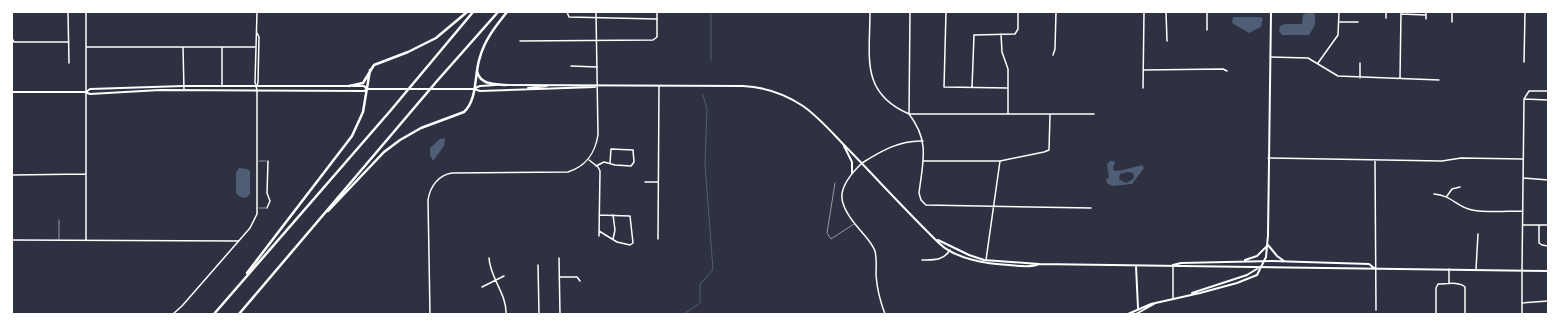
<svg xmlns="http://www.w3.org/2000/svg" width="1560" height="326" viewBox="0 0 1560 326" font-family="Lora,serif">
<rect width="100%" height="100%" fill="#2d3142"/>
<!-- water -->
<path fill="#4f5d75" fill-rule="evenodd" d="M 1307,12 L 1313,12 L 1315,15 L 1315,25 L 1309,35 L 1282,35 L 1279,31 L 1280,26 L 1285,24 L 1302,24 L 1303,15 Z
M 1233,17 L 1259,17 L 1263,18 L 1261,27 L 1249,33 L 1232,23 Z
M 445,138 L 444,146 L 433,161 L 430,155 L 430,148 L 440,139 Z
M 1110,161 L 1114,161 L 1115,164 L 1113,167 L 1114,171 L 1123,170 L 1142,165 L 1144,168 L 1132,184 L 1112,186 L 1107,183 L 1106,180 L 1109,177 L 1107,164 ZM 1128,172 L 1133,173 L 1134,176 L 1133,179 L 1126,183 L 1119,179 L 1120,174 Z
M 239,168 L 247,169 L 250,171 L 250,194 L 246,198 L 240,197 L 236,193 L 236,172 Z"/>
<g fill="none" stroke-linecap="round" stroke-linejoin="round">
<!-- stream -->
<path stroke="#4f5d75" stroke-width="1" d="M 711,12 L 711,60
M 684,314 L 700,303 L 700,284 L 713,270 L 705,164 L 707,109 L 703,95"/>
<!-- service -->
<path stroke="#fff" stroke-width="0.5" d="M 259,161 L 266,161
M 835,183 L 827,233 L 831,239 L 854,224
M 259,208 L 266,208
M 59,239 L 59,220"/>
<!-- minor -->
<path stroke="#fff" stroke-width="1.5" d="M 68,12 L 69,63
M 86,12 L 86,240
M 567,12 L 569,17 L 657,19
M 870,12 C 870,57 860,93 909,114 L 1094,114
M 910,12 L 909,114 C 930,141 923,161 919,193 L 921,200 L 926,205 L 1091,208
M 946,12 L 944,87 L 1008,88
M 1166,12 L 1167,41
M 1426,12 L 1426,19
M 1452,12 L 1452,22
M 1401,14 L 1426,15
M 1386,18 L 1386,12
M 1339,22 L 1358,22
M 1207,30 L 1207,12
M 1001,34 L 1002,52 L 1008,69 L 1008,114
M 12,38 L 14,42 L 69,42
M 520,41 L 653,40 L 657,37 L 657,12
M 86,47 L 255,47
M 183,47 L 184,90
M 1053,55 L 1055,49 L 1056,12
M 1270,57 L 1308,58 L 1338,76 L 1439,80
M 1524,62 L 1525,12
M 1318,63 L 1338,35 L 1339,12
M 571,66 L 597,67
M 1143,70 L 1223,69 L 1227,71
M 1360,78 L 1360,63
M 1400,78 L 1401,12
M 222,86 L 222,48
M 972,87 L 974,35 L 1015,34 L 1018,29 L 1018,12
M 1143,88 L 1144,12
M 1524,99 L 1548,100
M 1268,158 L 1442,161 L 1461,158 L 1523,159
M 589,160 L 598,167 L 600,171 L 599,236
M 1375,160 L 1376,310
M 923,161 L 1000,161 L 1044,152 L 1049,150 L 1050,115
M 862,163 C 881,151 900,140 923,141
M 596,166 L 604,162 L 615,165 L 631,166 L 634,162 L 633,150 L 611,149 L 610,163
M 12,175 L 86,174
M 1523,178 L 1548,180
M 645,182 L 658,182
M 1434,194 C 1451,195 1457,207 1472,210 C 1488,213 1506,211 1523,211
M 1447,196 L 1452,189 L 1460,187
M 267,208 L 270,201 L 267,193 L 268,161
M 613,215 L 615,230 L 613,239
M 1523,225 L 1548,225
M 1539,225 L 1539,243 L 1542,245 L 1548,246
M 599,231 L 617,242 L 630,245 L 633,243 L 630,216 L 599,215
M 658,239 L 659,86
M 12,240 L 238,241
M 489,258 C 490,278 507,294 506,314
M 559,258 L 560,314
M 922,260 C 934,260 943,261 950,250
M 986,260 L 1000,161
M 538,265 L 539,314
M 1173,265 L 1173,299
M 1449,269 L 1449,283
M 1476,269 L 1478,234
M 1522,270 L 1524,99 L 1529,91 L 1548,91
M 559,277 L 577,277 L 580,281
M 482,287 L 504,276
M 1522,303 L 1548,301
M 1436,314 L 1436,288 L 1438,284 C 1446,284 1459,281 1465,287 L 1465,314"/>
<!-- tertiary -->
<path stroke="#fff" stroke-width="1.5" d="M 257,86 L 258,82 L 259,37 L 257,33
M 862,163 C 835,189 836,203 860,230 C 866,237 872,243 875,251 C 877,259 876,267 876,275 C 877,289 880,301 885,314
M 173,314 L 182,306 L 250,228 L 257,214 L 257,90 L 255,82 L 257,12
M 430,314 L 428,200 C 430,187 438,175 452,173 L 568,172 C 587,166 595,153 598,135 L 596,12
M 1522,314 L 1522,270"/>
<!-- secondary -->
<path stroke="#fff" stroke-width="2" d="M 353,86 L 364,86 L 367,89
M 12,92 L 85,92 L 90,94 L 160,90 L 364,91 L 366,90
M 86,92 L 90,89 L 183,86 L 349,86"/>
<!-- primary -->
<path stroke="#fff" stroke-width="2" d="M 505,85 L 743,86 C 764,87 785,94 803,106 C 820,118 834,135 849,150 C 879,181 909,214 940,244 C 956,259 987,264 1009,265 C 1018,266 1031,268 1039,264
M 475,88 L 480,86 L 496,85
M 528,88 L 547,86
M 367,89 L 474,89 L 480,91 L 595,87
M 844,146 L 852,162 L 852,173
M 938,240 L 969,255 L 984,260 L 1039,264 L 1548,271
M 1268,245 L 1277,256 L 1284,261
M 1245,260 L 1257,256 L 1267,246
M 1173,265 L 1181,263 L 1272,261 L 1369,264 L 1374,268
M 1136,266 L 1138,308
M 1192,293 L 1247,275 L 1260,267
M 1128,314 L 1151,304 L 1200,293 L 1237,283 L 1257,275 L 1266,257 L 1268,235 L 1271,12
M 1136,314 L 1154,304"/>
<!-- motorway -->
<path stroke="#fff" stroke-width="2.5" d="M 477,71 C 480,85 494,84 506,85
M 349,86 L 363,83 L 374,65 L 408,52 L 436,38 L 467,12
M 328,211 L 384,152 L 400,140 L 421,128 L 464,112 C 478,99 474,74 480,57 C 485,39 496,26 507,12
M 247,273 L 352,136 L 363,112 L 370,70
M 214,314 L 391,110 L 473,12
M 239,314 L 437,81 L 498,12"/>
</g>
<!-- border -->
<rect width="1560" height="326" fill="none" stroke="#ffffff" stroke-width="26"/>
</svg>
